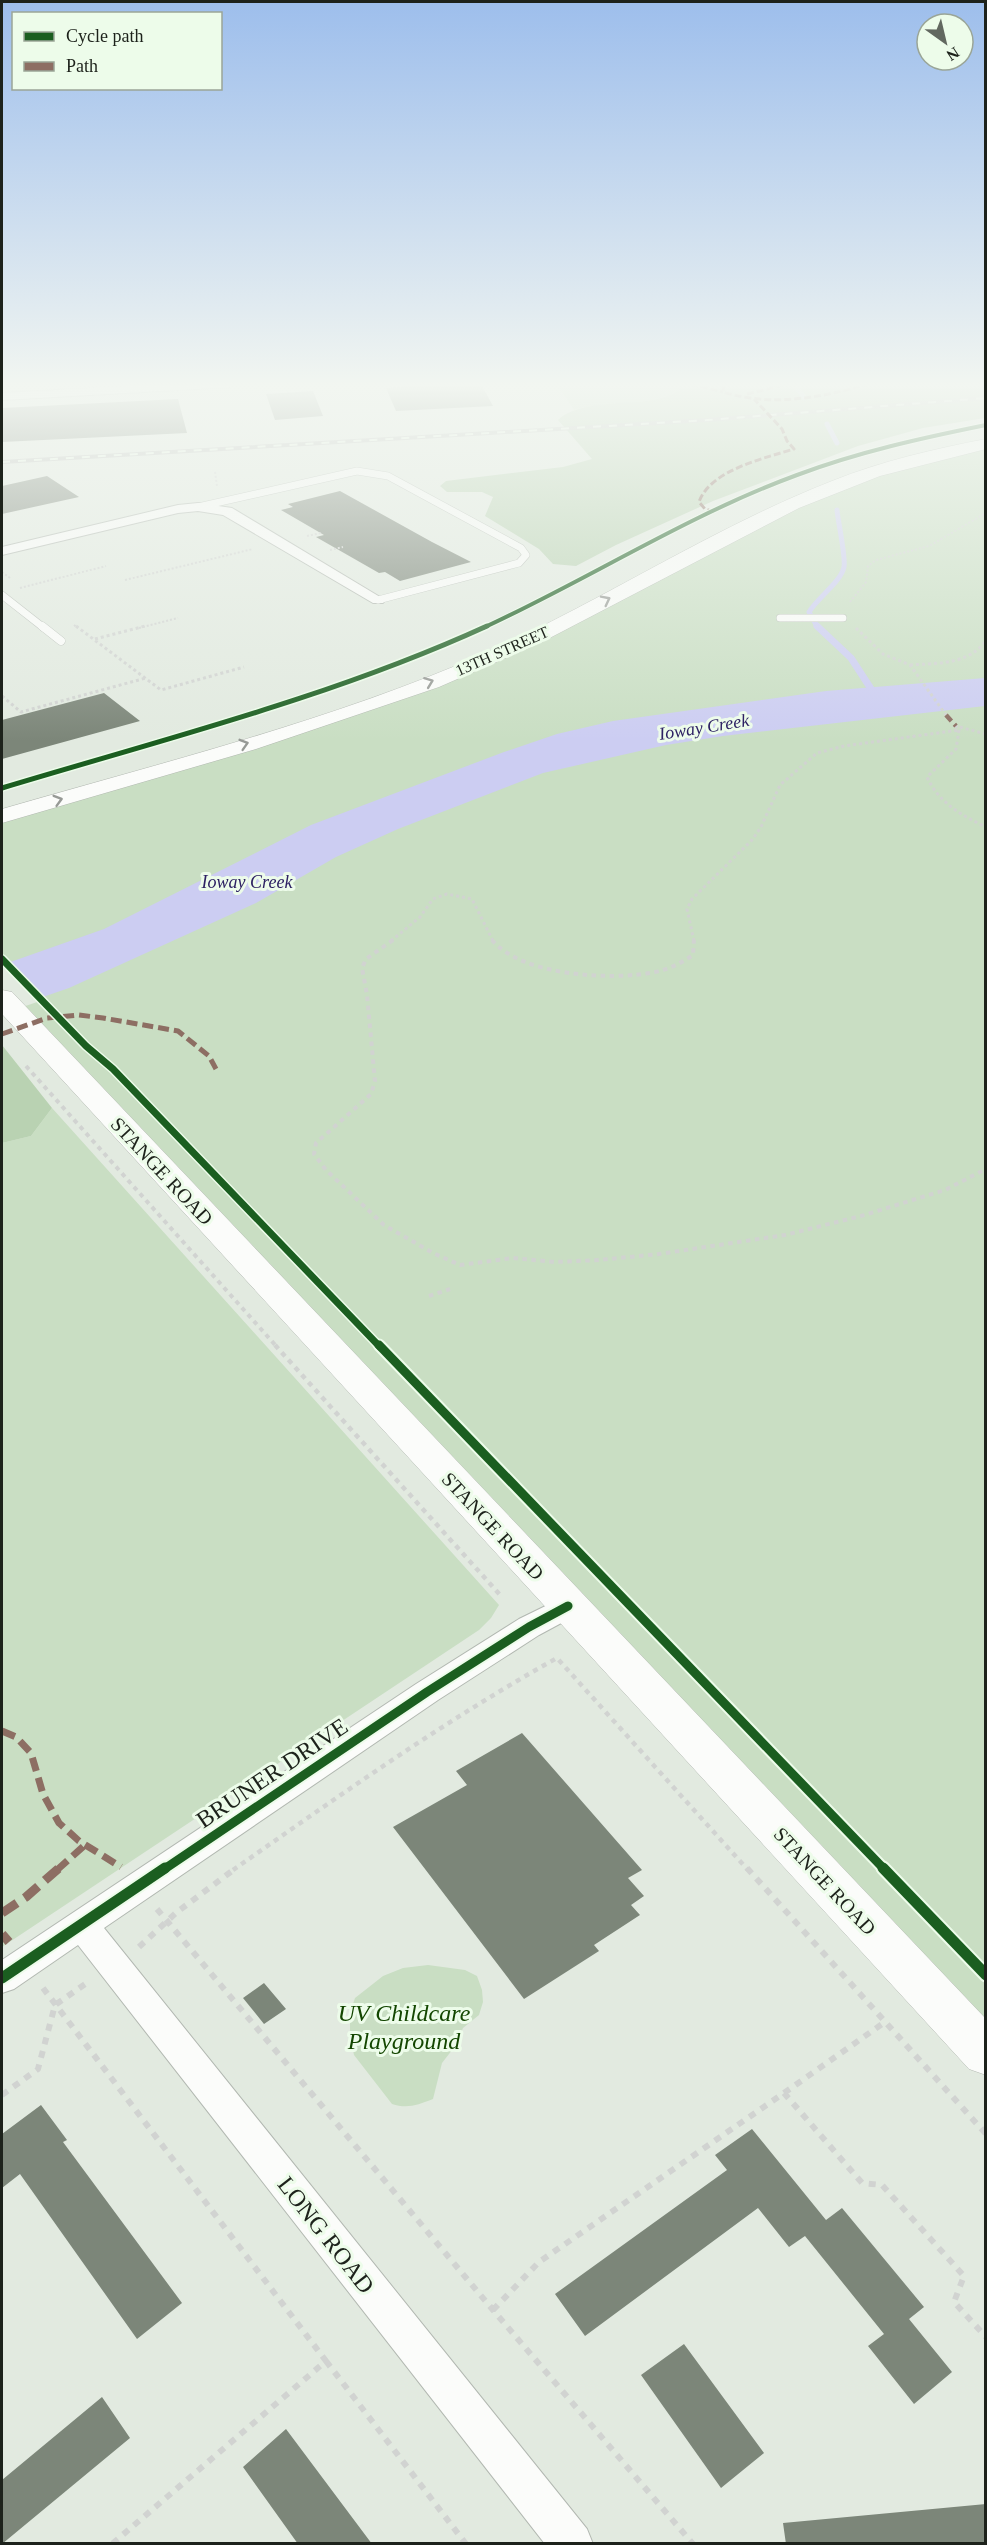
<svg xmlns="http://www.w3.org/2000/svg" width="987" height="2545" viewBox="0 0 987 2545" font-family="'Times New Roman',serif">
<rect width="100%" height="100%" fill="#e2eae0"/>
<!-- green -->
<path fill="#c9dec3" d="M 557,384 L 684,384 C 668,408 602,400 574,410 Z
M 985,448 L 985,2053 L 2,998 L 2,823 L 306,731 L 441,685 L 803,506 L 871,478 Z
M 52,1108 L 499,1605 L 491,1618 L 479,1630 L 2,1947 L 2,1143 L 31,1136 Z
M 428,1965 L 465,1970 L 477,1976 L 482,1990 L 483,2002 L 479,2015 L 463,2028 L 456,2045 L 442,2063 L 433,2099 C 418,2105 407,2109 392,2104 L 354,2055 L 350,2035 L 350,2013 L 355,1998 L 383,1976 L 403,1968 Z"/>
<!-- forest -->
<path fill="#b9d2b2" d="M 684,384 L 985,384 L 985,418 L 923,428 L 858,446 L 713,501 L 616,545 L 576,566 L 553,564 L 539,549 L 485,516 L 493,497 L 482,492 L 447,492 L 440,486 L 446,481 L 563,467 L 592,459 L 558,420 C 588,392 664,414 684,384 Z
M 2,1045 L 52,1108 L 31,1136 L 2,1143 Z"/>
<!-- water -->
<path fill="#cccdf2" d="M 985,678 L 985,706 L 723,736 L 666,745 L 543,773 L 398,829 L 336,857 L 256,903 L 69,988 L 2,1011 L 2,965 L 104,929 L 311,825 L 504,752 L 557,734 L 613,721 L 826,691 Z"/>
<!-- pier -->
<path fill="#e2eae0" d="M 9,960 L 46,999 L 2,1014 L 2,962 Z"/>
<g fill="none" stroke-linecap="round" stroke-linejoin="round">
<!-- stream-far1 -->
<path stroke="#cccdf2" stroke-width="5" d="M 797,384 L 797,388 L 804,397
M 827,424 L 837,443
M 818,628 L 809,612 C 817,598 841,582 844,567 C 846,557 838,522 837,510"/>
<!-- stream -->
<path stroke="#cccdf2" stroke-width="7" d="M 817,626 L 851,658 L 875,695"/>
</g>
<!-- building -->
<path fill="#7c8679" d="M 431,384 L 481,384 L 493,406 L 396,411 L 386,388 Z
M 313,391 L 323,416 L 275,420 L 266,394 Z
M 178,399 L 187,433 L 2,442 L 2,408 Z
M 47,476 L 79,497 L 2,514 L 2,486 Z
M 340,491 L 432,542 L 471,562 L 400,581 L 385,572 L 379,573 L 316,537 L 324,535 L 281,510 L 293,507 L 288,504 Z
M 104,693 L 140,721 L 2,759 L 2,720 Z
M 522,1733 L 642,1870 L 628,1878 L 644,1896 L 631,1905 L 640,1915 L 594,1945 L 599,1951 L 524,1999 L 393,1827 L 467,1785 L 456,1771 Z
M 264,1983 L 286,2009 L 264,2024 L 243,1998 Z
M 41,2105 L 67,2140 L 63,2142 L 182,2303 L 137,2339 L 20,2174 L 2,2188 L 2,2134 Z
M 752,2129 L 826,2220 L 842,2208 L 924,2307 L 909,2319 L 952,2372 L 914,2404 L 868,2346 L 884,2334 L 805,2236 L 789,2247 L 758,2208 L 585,2336 L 555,2294 L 727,2170 L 715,2155 Z
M 684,2344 L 764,2453 L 721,2488 L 641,2375 Z
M 102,2397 L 130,2438 L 2,2544 L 2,2480 Z
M 286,2429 L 372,2544 L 298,2544 L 243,2467 Z
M 986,2504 L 986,2544 L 786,2544 L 783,2523 Z"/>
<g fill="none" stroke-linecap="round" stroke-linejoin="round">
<defs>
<path id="service-far1" d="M 198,507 L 357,471 L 388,476 L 521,548 L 526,555 L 519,563 L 378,600
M 2,595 L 44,628
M 780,618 L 843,618"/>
<path id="service" d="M 42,626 L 61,641"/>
<path id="minor" d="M 164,384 L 237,384 L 231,387 L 2,400 L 2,393 Z
M 198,503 L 232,508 L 385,600 L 383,603 L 373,603 L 223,515 L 198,511 L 178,513 L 2,555 L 2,547 L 178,505 Z
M 568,1595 L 578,1598 L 582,1606 L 578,1614 L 539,1635 L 438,1700 L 104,1928 L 587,2529 L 593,2544 L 545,2544 L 78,1945 L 14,1989 L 2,1993 L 2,1960 L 416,1684 L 519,1619 Z"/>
<path id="secondary" d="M 986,439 L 986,449 L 880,476 L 799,508 L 542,642 L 439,687 L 256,749 L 2,823 L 2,809 C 164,762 331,721 486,653 C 604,600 712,528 832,481 C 882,461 934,449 986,439 Z
M 2,990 L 12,992 L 986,2019 L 986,2075 L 969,2069 L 2,1014 Z"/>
</defs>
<!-- service-far1 casing -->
<use href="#service-far1" stroke="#b2b8b1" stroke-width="8"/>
<!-- service casing -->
<use href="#service" stroke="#b2b8b1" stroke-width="9"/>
<!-- minor casing -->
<use href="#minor" stroke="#b2b8b1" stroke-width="2"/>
<!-- secondary casing -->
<use href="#secondary" stroke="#b2b8b1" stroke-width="1"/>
<!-- path-far4 -->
<path stroke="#d1d3d1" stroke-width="2" stroke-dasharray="2 2" stroke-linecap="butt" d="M 215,472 L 217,486
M 307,536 L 321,533
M 330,550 L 343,547
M 2,572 L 10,578
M 125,580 L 253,549
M 20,588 L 106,566
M 850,602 L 866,582 L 868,566 L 876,560 L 929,546 L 986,513
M 74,625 L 78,628
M 139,628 L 178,618"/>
<!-- path-far3 -->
<path stroke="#d1d3d1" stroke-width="3" stroke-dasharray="3 3" stroke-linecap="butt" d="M 76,626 L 161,690 L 244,667
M 856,628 L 883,654 L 910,665 L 946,715
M 95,639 L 145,626
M 910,665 C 938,663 967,665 986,641
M 2,696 L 21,712 L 146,678
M 986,734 L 956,726 L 959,730 L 956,749 L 927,777 C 939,803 961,815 986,827
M 391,941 L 420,917 L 433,899 L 447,894 L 472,899 L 493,941
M 694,941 L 687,909 L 692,899 L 752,840 L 761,827 L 780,785 L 817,753 L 844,746 L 959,730"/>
<!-- path-far2 -->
<path stroke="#d1d3d1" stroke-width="4" stroke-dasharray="4.5 4.5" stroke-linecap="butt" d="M 393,940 L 366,959 L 362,968 L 367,995 L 375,1081 L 371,1094 L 316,1143 L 314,1154 L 326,1170 L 384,1225 L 433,1253 L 460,1265 L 513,1258 L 555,1262 L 599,1260 L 659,1254 L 785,1235 L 861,1216 L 945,1190 L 986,1169
M 492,940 C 522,976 612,981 655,972 C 670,969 681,963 693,955 L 694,940
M 26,1066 L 277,1347
M 429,1296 L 450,1289"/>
<!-- path-far1 -->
<path stroke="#d1d3d1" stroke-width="4.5" stroke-dasharray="5 5" stroke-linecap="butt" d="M 275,1345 L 502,1597
M 233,1870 C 339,1796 444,1721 557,1658 L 748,1870"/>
<!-- path -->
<path stroke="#d1d3d1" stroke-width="6" stroke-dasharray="7 7" stroke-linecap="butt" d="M 747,1868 L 986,2134
M 157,1909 L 493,2310 L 693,2544
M 139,1947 L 177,1912 L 236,1868
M 43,1988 L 326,2361 L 112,2544
M 784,2093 L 885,2022
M 2,2095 L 38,2069 L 55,2005 L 88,1982
M 493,2310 L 539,2262 L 784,2093 L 862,2183 L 882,2185 L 964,2276 L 954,2302 L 986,2337
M 326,2361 L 466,2544"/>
<!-- service-far1 -->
<use href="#service-far1" stroke="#fbfcfa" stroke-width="7"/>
<!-- service -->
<use href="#service" stroke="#fbfcfa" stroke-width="8"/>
<!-- minor -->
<use href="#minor" fill="#fbfcfa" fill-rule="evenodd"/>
<!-- secondary -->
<use href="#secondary" fill="#fbfcfa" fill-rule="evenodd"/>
<defs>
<path id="rail" d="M 2,462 L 708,420 L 986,398"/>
</defs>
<!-- rail casing -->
<use href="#rail" stroke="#bcbebb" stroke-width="4"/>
<!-- rail -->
<use href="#rail" stroke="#edfcea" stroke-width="2" stroke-dasharray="8" stroke-linecap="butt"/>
<!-- quiet-far4 -->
<path stroke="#8d6e63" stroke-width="3" stroke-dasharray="7 3" stroke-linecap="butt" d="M 691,384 L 723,392
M 724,384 L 723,392 C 772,407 820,398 868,384
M 747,394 L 789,384
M 714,512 L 705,509 L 699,502 C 710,470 765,458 794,449 L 787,441 L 782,429 L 754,399"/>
<!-- quiet-far3 -->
<path stroke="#8d6e63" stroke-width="4.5" stroke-dasharray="8 4.5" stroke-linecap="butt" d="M 946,715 L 956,726"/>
<!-- quiet-far2 -->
<path stroke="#8d6e63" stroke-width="5" stroke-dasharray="11 5" stroke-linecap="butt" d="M 2,1034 L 47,1018 L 79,1015 L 103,1018 L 178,1031 L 209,1056 L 216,1069"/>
<!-- quiet-far1 -->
<path stroke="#8d6e63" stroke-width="7" stroke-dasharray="14 7" stroke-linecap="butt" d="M 2,1731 L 16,1737 L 31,1753 L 43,1794 L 59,1823 L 79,1841 L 121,1867
M 57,1870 L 85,1845"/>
<!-- quiet -->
<path stroke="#8d6e63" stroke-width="9" stroke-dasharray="18 9" stroke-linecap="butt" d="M 2,1913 L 26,1897 L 59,1868
M 2,1934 L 9,1942"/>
<defs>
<path id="cycleway-far4" d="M 483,628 C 589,579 688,515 797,475 C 858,452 922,438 986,425"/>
<path id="cycleway-far3" d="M 2,788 C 164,739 332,697 487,626"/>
<path id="cycleway-far2" d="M 2,959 L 86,1046 L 113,1069 L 380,1347"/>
<path id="cycleway-far1" d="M 379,1345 L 885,1870
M 163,1870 L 427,1692 L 529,1627 L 568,1606"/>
<path id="cycleway" d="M 883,1868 L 986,1975
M 2,1978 L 165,1868"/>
</defs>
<!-- cycleway-far4 casing -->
<use href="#cycleway-far4" stroke="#edfcea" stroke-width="6"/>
<!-- cycleway-far3 casing -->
<use href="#cycleway-far3" stroke="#edfcea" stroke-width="8"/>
<!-- cycleway-far2 casing -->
<use href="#cycleway-far2" stroke="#edfcea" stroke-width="10"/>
<!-- cycleway-far1 casing -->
<use href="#cycleway-far1" stroke="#edfcea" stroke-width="13"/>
<!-- cycleway casing -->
<use href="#cycleway" stroke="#edfcea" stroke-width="15"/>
<!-- cycleway-far4 -->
<use href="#cycleway-far4" stroke="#1b5e20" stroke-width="4"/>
<!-- cycleway-far3 -->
<use href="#cycleway-far3" stroke="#1b5e20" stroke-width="5"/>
<!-- cycleway-far2 -->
<use href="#cycleway-far2" stroke="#1b5e20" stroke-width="7"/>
<!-- cycleway-far1 -->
<use href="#cycleway-far1" stroke="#1b5e20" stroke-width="9"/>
<!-- cycleway -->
<use href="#cycleway" stroke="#1b5e20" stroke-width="11"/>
</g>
<!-- one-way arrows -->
<defs><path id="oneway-chevron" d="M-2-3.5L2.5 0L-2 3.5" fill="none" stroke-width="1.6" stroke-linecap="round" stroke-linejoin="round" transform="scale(1.5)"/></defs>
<g stroke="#979a96">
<use href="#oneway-chevron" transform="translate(606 600) rotate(-27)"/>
<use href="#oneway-chevron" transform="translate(429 682) rotate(-21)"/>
<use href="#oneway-chevron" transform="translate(244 744) rotate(-17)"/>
<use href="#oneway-chevron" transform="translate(58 800) rotate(-16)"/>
</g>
<!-- sky -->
<linearGradient id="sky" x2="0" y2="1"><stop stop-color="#9dbeec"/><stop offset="0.52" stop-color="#f2f6f1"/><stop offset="1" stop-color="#f2f6f1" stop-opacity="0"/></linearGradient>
<rect width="987" height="741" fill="url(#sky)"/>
<g text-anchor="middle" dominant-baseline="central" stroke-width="6" stroke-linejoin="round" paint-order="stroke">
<!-- far-street labels -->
<g font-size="16" fill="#1d221b" stroke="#edfcea">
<text transform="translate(502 651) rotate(-24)">13TH STREET</text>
</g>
<!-- far-water labels -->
<g font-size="18" font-style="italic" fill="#2d2163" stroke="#edfcea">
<text transform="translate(704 727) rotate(-9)">Ioway Creek</text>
<text x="247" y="882">Ioway Creek</text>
</g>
<!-- street labels -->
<g font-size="20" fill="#1d221b" stroke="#edfcea">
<text transform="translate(162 1171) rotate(47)">STANGE ROAD</text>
<text transform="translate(493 1526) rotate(47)">STANGE ROAD</text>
<text transform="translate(825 1881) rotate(47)">STANGE ROAD</text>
</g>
<!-- near-street labels -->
<g font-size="24" fill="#1d221b" stroke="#edfcea">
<text transform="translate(272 1773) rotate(-34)">BRUNER DRIVE</text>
<text transform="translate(326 2235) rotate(52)">LONG ROAD</text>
</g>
<!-- near-park labels -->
<g font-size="24" font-style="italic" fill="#134600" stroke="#edfcea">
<text x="404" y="2013">UV Childcare<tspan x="404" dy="28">Playground</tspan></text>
</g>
</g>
<!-- border -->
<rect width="987" height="2545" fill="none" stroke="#1d221b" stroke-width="6"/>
<!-- legend -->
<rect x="12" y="12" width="210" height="78" fill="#edfcea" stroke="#9aa597" stroke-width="1.5"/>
<rect x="24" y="32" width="30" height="9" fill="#1b5e20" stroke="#9aa597" stroke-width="1.5"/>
<text x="66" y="42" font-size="18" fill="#1d221b">Cycle path</text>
<rect x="24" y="62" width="30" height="9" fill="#8d6e63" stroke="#9aa597" stroke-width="1.5"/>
<text x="66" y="72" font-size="18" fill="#1d221b">Path</text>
<!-- north arrow -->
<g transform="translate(945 42) rotate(146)"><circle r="28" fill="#edfcea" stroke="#9aa597" stroke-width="1.5"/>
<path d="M0-4.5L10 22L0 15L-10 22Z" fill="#626860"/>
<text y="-9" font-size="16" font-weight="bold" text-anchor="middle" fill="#1d221b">N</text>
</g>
</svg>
